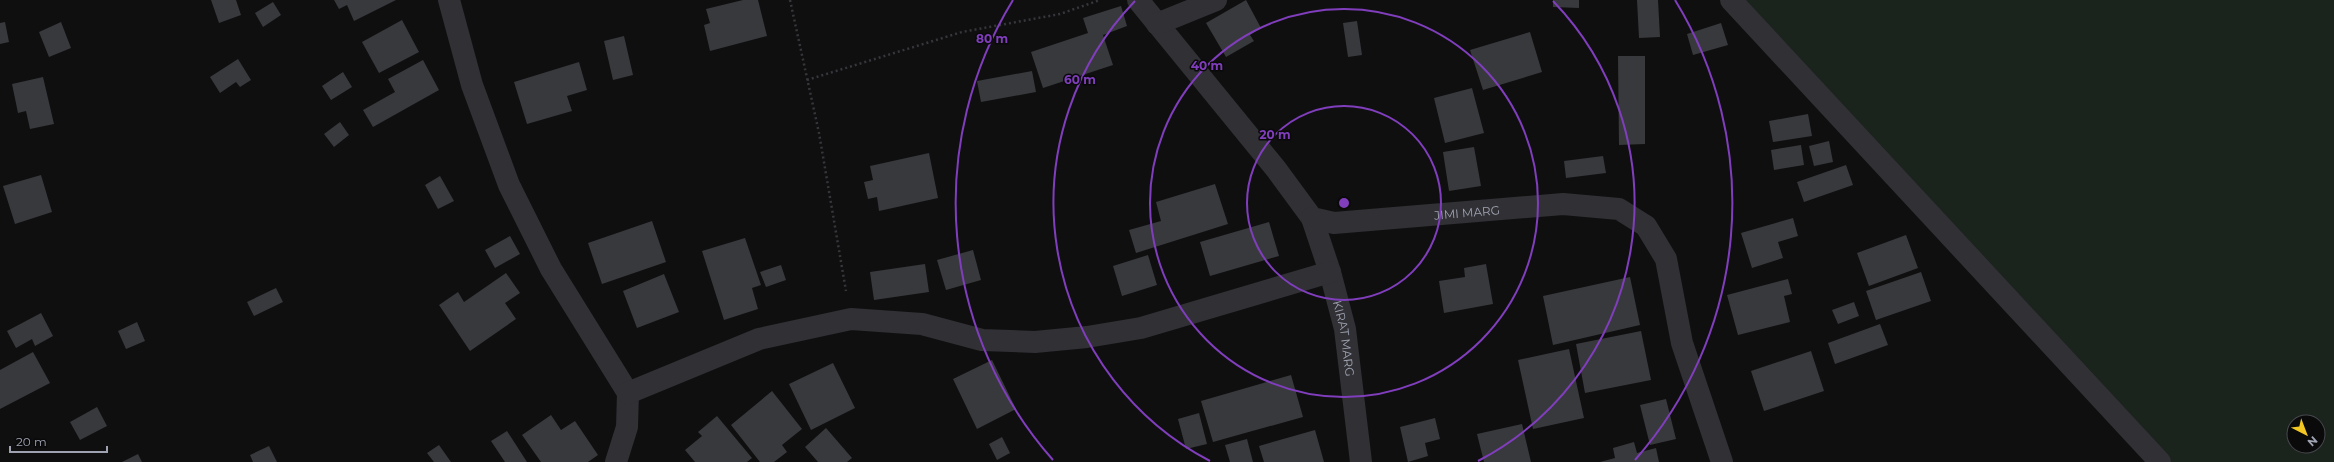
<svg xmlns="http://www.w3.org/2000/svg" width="2334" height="462" viewBox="0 0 2334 462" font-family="Montserrat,sans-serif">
<rect width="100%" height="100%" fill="#0f0f10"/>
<!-- green -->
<path fill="#1b231d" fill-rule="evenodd" d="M 1731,0 L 2334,0 L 2334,462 L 2160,462 ZM 2294,422 L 2318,422 L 2318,446 L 2294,446 Z"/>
<!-- building -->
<path fill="#38393d" d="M 211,0 L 236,0 L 241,15 L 219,23 Z
M 334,0 L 396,0 L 354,21 L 347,5 L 339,9 Z
M 743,0 L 758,0 L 767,36 L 710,51 L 704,25 L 710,23 L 706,9 Z
M 1246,0 L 1261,28 L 1250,35 L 1254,41 L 1226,57 L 1206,23 Z
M 1553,0 L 1579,0 L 1579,8 L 1553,7 Z
M 1637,0 L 1658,0 L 1660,37 L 1639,38 Z
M 273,2 L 281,15 L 263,27 L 255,13 Z
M 1121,6 L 1127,26 L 1103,35 L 1113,65 L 1043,88 L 1031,52 L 1088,33 L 1083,18 Z
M 402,20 L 419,52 L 379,73 L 362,42 Z
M 1357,21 L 1362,55 L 1348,57 L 1343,23 Z
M 5,22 L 9,42 L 0,44 L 0,23 Z
M 61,22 L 71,48 L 49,57 L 39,32 Z
M 1721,23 L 1728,45 L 1693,55 L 1687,34 Z
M 1530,32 L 1542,72 L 1483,90 L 1470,50 Z
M 624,36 L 633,75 L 613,80 L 604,41 Z
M 1618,56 L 1645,56 L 1645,144 L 1619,145 Z
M 238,59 L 251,80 L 240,87 L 236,82 L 220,93 L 210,77 Z
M 423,60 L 439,90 L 373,127 L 363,110 L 395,92 L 388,79 Z
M 579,62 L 587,90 L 567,96 L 572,111 L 527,124 L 514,82 Z
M 1032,71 L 1036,92 L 981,102 L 977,81 Z
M 343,72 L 352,87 L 331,100 L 322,86 Z
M 43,77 L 54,124 L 30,129 L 26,111 L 18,113 L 12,84 Z
M 1472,88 L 1484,133 L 1445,143 L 1434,98 Z
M 1808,114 L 1812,136 L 1773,142 L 1769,121 Z
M 340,122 L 349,135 L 334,147 L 324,134 Z
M 1829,141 L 1833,162 L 1814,166 L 1809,146 Z
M 1801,145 L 1804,165 L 1774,170 L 1771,150 Z
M 1474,147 L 1481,186 L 1449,191 L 1443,152 Z
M 929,153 L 938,198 L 879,211 L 877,197 L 868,199 L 864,182 L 873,180 L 870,166 Z
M 1603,156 L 1606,173 L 1566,178 L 1564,161 Z
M 1846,165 L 1853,185 L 1804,202 L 1797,182 Z
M 41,175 L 52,212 L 15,224 L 3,186 Z
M 440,176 L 454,201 L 438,209 L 425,185 Z
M 1215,184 L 1228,224 L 1136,253 L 1129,230 L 1161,221 L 1156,202 Z
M 1793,218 L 1798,236 L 1778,242 L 1783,258 L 1752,268 L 1741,233 Z
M 652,221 L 666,262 L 602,284 L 588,243 Z
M 1269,222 L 1279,256 L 1210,276 L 1200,242 Z
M 1906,235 L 1918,268 L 1869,286 L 1857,253 Z
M 510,236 L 520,254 L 495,268 L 485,250 Z
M 745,238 L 761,285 L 752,288 L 758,309 L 724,320 L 702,251 Z
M 973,250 L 981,280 L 946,290 L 937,260 Z
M 1148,255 L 1157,285 L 1122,296 L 1113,266 Z
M 925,264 L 929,292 L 874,300 L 870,272 Z
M 1486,264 L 1493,304 L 1444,313 L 1439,281 L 1465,277 L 1464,268 Z
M 781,265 L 786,280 L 766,287 L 760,272 Z
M 1921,272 L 1931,301 L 1876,320 L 1866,291 Z
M 506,273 L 520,293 L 505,303 L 516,319 L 470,351 L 439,305 L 458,292 L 464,302 Z
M 664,274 L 679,312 L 637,328 L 623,291 Z
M 1630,277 L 1640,325 L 1553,345 L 1543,296 Z
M 1788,279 L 1792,294 L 1784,296 L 1790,322 L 1738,335 L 1727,295 Z
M 276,288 L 283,302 L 254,316 L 247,302 Z
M 1854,302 L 1859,316 L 1838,324 L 1832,310 Z
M 41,313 L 53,336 L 35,346 L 32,339 L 16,348 L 7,331 Z
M 137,322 L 145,341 L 126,349 L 118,331 Z
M 1880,324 L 1888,345 L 1835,364 L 1828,343 Z
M 1641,331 L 1651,380 L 1585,393 L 1576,344 Z
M 1569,349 L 1584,418 L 1533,429 L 1518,360 Z
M 1811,351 L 1824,391 L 1764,411 L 1751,371 Z
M 33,352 L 50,383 L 0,409 L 0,370 Z
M 992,360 L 1016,409 L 977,429 L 953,379 Z
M 833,363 L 855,408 L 811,430 L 789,384 Z
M 1291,375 L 1303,417 L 1213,442 L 1201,401 Z
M 772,391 L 802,429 L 782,445 L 787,452 L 774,462 L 760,462 L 731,425 Z
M 1666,399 L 1676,439 L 1650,445 L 1640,405 Z
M 97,407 L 107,426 L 80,440 L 70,422 Z
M 1199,413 L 1207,444 L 1186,449 L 1178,419 Z
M 551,415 L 561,430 L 575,421 L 598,455 L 588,462 L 541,462 L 522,435 Z
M 717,416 L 752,458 L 747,462 L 695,462 L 685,450 L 702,436 L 698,432 Z
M 1435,418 L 1440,439 L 1425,443 L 1428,456 L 1408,462 L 1400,427 Z
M 1522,424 L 1531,462 L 1484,462 L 1477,434 Z
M 826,428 L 852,458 L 847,462 L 818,462 L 805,447 Z
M 1315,430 L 1324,462 L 1264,462 L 1259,446 Z
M 507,431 L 527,462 L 505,462 L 491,441 Z
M 1002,437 L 1010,453 L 997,460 L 989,444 Z
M 1247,439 L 1253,462 L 1230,462 L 1225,445 Z
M 1634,442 L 1637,453 L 1656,448 L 1659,462 L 1600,462 L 1615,458 L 1613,448 Z
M 439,445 L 451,462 L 434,462 L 427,453 Z
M 269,446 L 277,462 L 253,462 L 250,455 Z
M 138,454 L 142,462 L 122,462 Z"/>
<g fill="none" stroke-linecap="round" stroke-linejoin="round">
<!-- path -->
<path stroke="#36373c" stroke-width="2.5" stroke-dasharray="2 3" stroke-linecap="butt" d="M 790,0 L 819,133 L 846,291
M 807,80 L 962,32 L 1060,14 L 1100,0"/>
<!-- street -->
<g stroke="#303035" stroke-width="22">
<path d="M 449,0 L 472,85 L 509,185 L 551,269 L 628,393 L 627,427 L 616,462"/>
<path id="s1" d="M 1138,0 L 1276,169 L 1312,218 L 1334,223 L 1563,204 L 1619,209 L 1646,226 L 1666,259 L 1682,343 L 1722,462"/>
<path d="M 1731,0 L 2160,462"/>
<path d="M 1157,24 L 1216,0"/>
<path id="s2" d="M 1312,218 L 1330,272 L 1345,329 L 1361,462"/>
<path d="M 628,393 L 759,339 L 851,319 L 922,324 L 982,340 L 1035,342 L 1087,337 L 1141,328 L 1330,272"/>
</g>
</g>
<!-- distance rings -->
<g fill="none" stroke="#803ebd" stroke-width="2">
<circle cx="1344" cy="203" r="97"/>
<circle cx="1344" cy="203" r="194"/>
<path d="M1210 461A291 291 0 0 1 1135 1M1553 1A291 291 0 0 1 1478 461"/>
<path d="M1053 460A388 388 0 0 1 1013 0M1675 0A388 388 0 0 1 1635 460"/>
</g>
<g text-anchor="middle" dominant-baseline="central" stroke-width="3" stroke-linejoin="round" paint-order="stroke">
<!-- street labels -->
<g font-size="12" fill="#9fa3b1" stroke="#0a0a0b">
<text stroke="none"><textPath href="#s1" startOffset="435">JIMI MARG</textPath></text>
<text stroke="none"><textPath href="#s2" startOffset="125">KIRAT MARG</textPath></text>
</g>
</g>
<circle cx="1344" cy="203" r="6" fill="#803ebd" stroke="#0a0a0b" stroke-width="2"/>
<g font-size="12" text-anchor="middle" font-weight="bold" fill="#803ebd" stroke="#0a0a0b" stroke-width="3" stroke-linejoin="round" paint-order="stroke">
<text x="992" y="43">80 m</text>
<text x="1207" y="70">40 m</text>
<text x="1080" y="84">60 m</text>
<text x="1275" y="139">20 m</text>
</g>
<!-- north arrow -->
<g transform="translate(2306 434) rotate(138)"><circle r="19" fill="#0a0a0b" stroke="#46474d"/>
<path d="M0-3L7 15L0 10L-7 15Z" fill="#f4c823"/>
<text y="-6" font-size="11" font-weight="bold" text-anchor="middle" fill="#9fa3b1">N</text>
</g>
<!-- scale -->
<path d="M10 446v6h97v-6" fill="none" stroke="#9fa3b1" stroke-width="2"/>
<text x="16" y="446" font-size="12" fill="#9fa3b1" stroke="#0a0a0b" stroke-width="3" paint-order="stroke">20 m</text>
</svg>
